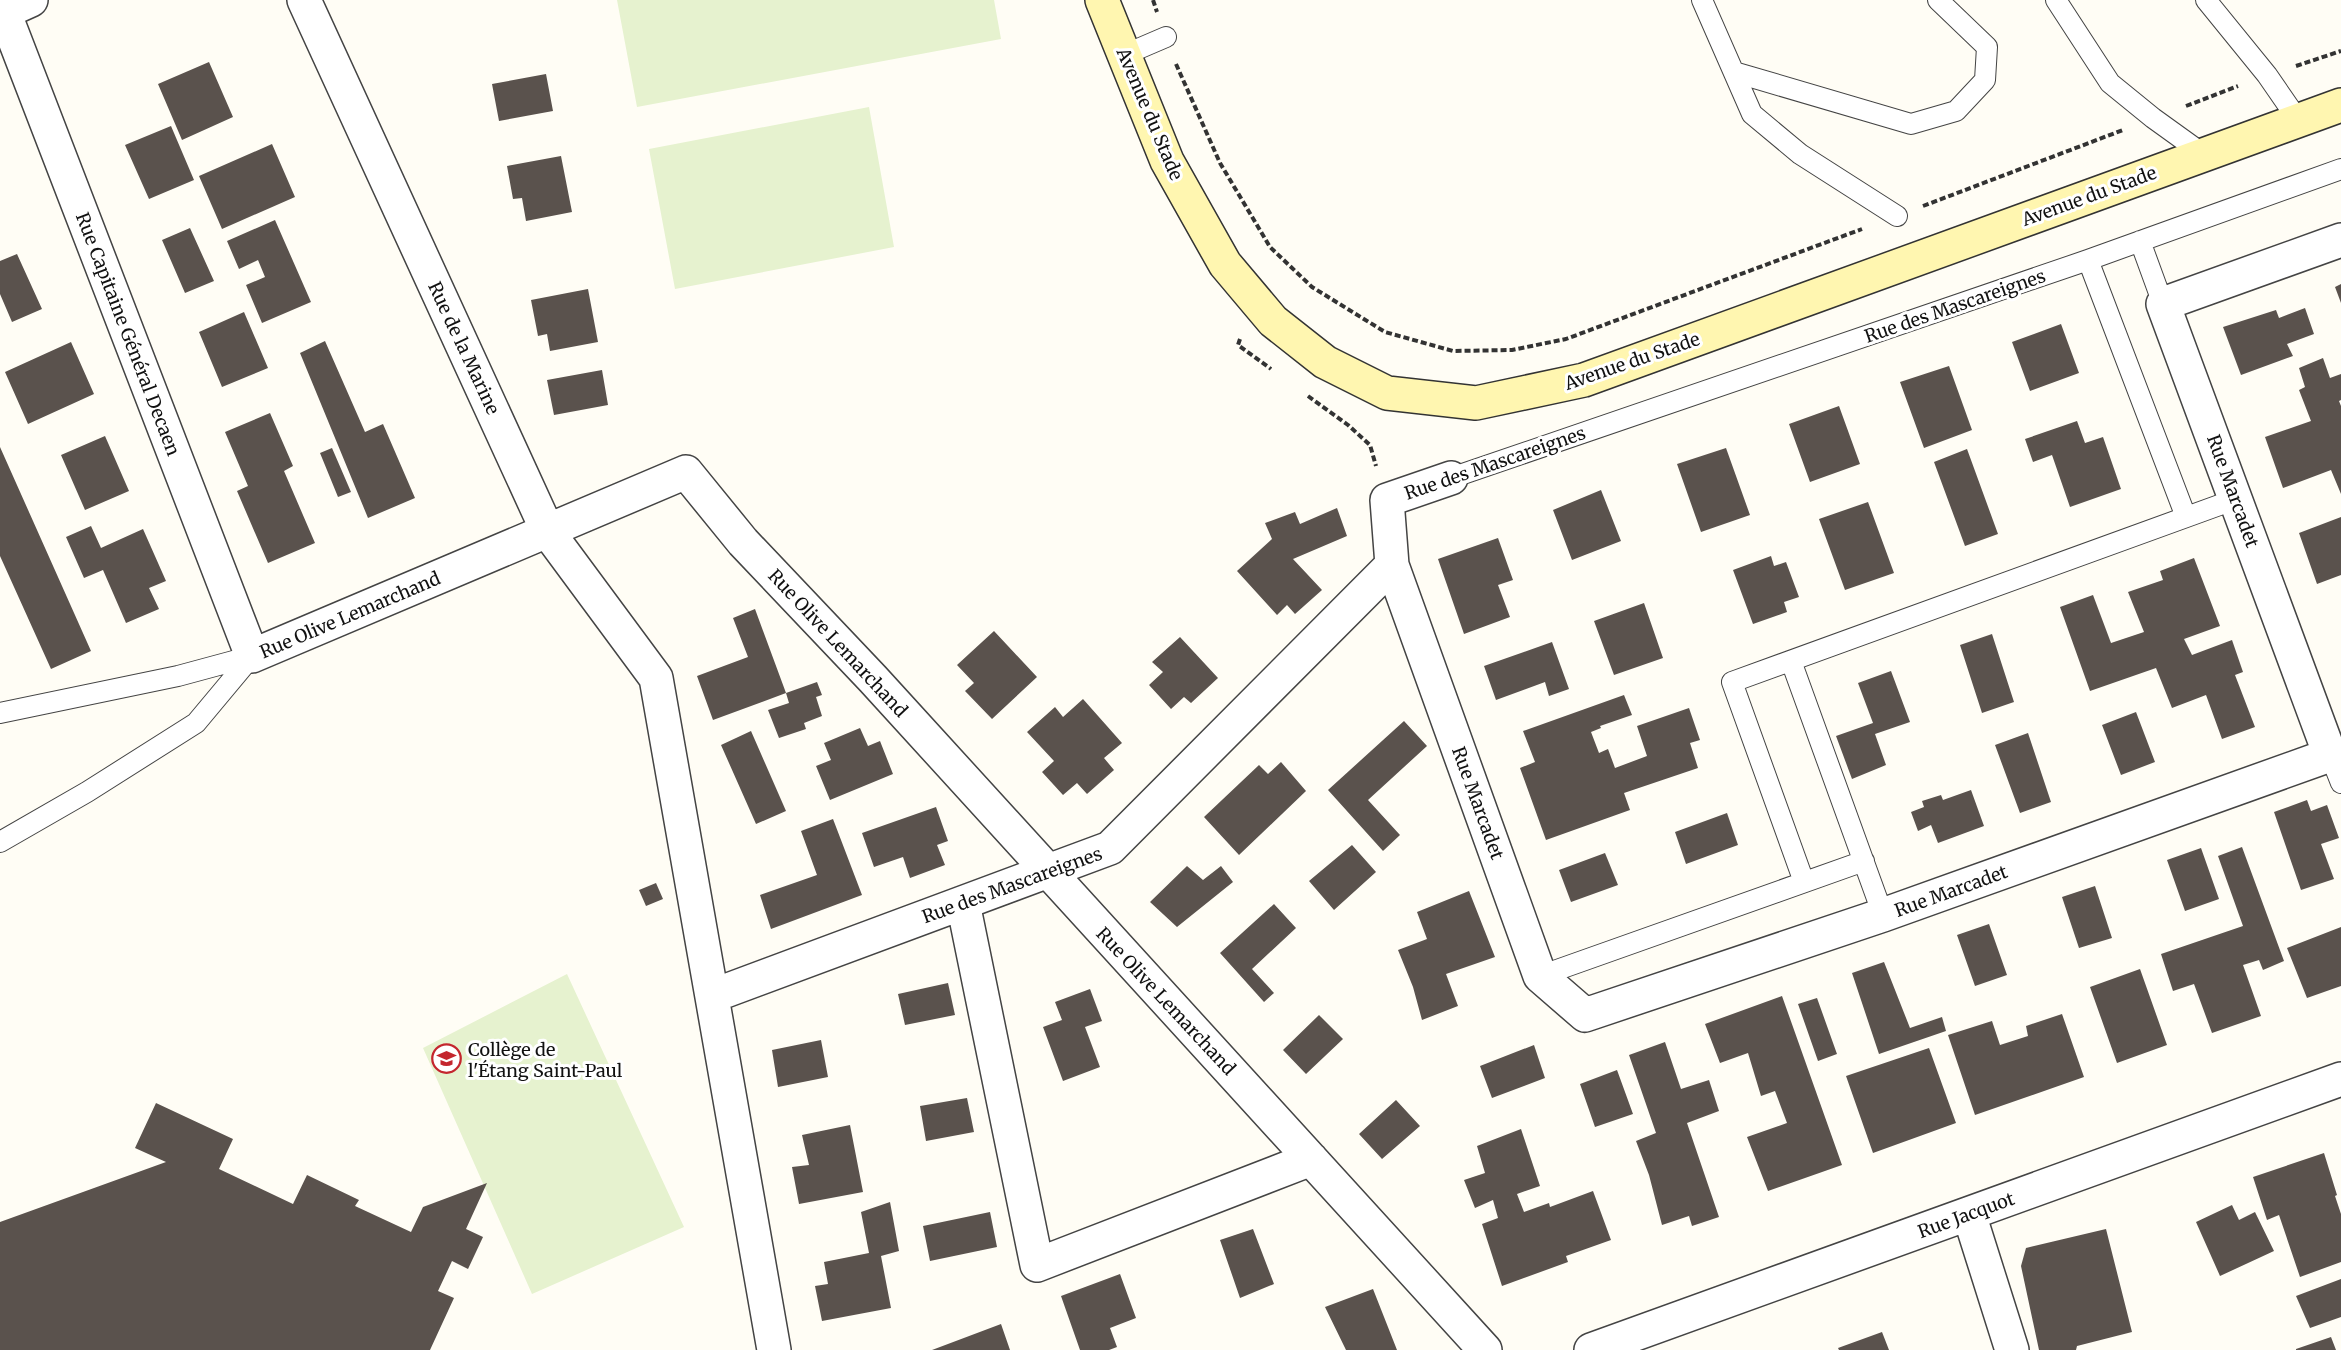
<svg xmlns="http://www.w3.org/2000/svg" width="2341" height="1350" viewBox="0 0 2341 1350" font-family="Merriweather,serif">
<rect width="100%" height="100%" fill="#fffdf5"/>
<!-- pitch -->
<path fill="#e6f2cf" d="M 617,0 L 994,0 L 1001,39 L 637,107 Z
M 869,107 L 894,247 L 675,289 L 649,149 Z
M 567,974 L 684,1227 L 532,1294 L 423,1048 Z"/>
<!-- building -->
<path fill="#5a524d" d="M 209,62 L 233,117 L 182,140 L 158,84 Z
M 546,74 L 553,111 L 499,121 L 492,84 Z
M 171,126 L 194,180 L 149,199 L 125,145 Z
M 272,144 L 295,197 L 222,229 L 199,176 Z
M 561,156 L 572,212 L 526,221 L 522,198 L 513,199 L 507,166 Z
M 275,220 L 311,302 L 262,323 L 246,285 L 265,277 L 258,260 L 239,269 L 227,241 Z
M 190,228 L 214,281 L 185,293 L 162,240 Z
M 17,254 L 42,309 L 12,322 L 0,294 L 0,261 Z
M 2341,284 L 2341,303 L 2335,287 Z
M 588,289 L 598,342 L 550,351 L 547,334 L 538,336 L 531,300 Z
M 2305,308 L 2314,334 L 2287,344 L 2293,356 L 2241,375 L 2223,327 L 2276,310 L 2279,318 Z
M 244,312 L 268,368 L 222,387 L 199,332 Z
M 2061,324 L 2079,373 L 2030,391 L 2012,342 Z
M 325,341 L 365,432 L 383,424 L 415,498 L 368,518 L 300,353 Z
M 71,342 L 94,394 L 28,424 L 5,372 Z
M 2323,358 L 2330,378 L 2341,374 L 2341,400 L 2339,401 L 2341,406 L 2341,494 L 2331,470 L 2283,488 L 2265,437 L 2311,421 L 2299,390 L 2305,387 L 2299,368 Z
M 1949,366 L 1972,430 L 1924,448 L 1900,382 Z
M 602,370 L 608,405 L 554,415 L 547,380 Z
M 1839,406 L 1860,464 L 1810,482 L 1789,424 Z
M 270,413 L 293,466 L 284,471 L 315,543 L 268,563 L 237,491 L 248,486 L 225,432 Z
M 2077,421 L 2085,443 L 2103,437 L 2121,489 L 2070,507 L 2052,455 L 2033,462 L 2025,439 Z
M 105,436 L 129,491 L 85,510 L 61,455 Z
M 0,447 L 91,651 L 51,669 L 0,556 Z
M 332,448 L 351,492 L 338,497 L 320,453 Z
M 1726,448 L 1750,515 L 1701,532 L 1677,464 Z
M 1967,449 L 1998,534 L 1965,546 L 1934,462 Z
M 1601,490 L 1621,541 L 1572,560 L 1553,510 Z
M 1868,502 L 1894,573 L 1845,590 L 1819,519 Z
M 1337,508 L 1347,536 L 1293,559 L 1322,590 L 1295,614 L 1287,605 L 1277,615 L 1237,571 L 1272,539 L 1265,523 L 1295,512 L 1300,524 Z
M 2341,517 L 2341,575 L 2317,584 L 2299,533 Z
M 91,526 L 101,548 L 143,529 L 166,581 L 149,588 L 159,609 L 126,623 L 103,570 L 84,578 L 66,537 Z
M 1498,538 L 1513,580 L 1498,585 L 1510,617 L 1464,634 L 1438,559 Z
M 1771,556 L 1774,566 L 1786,562 L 1799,597 L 1784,602 L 1787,612 L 1753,624 L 1733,570 Z
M 2194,558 L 2220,626 L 2184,639 L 2192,655 L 2232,640 L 2243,672 L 2235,675 L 2255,727 L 2222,739 L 2206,695 L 2172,708 L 2156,668 L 2090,691 L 2060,607 L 2093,595 L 2111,643 L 2144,632 L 2128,592 L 2163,580 L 2160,571 Z
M 1644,603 L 1663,658 L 1614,675 L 1594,621 Z
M 755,609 L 786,693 L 713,720 L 697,676 L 748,657 L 733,618 Z
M 994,631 L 1037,677 L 992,719 L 965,691 L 974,683 L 957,665 Z
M 1992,634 L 2014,702 L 1982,713 L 1960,645 Z
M 1180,637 L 1218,678 L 1191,703 L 1184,697 L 1171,709 L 1149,685 L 1163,672 L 1152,662 Z
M 1552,642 L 1569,689 L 1549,696 L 1545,682 L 1496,700 L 1484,666 Z
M 1891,671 L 1910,722 L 1875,734 L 1886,765 L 1852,779 L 1836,736 L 1873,723 L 1858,683 Z
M 817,682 L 822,695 L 816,697 L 822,716 L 804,723 L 806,729 L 779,738 L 768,710 L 789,703 L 786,693 Z
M 1624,695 L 1632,715 L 1600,726 L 1601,728 L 1591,732 L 1599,753 L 1608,749 L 1615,768 L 1647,756 L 1637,726 L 1689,708 L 1700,740 L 1690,743 L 1698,768 L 1624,793 L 1630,810 L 1546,840 L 1520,768 L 1535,762 L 1523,731 Z
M 1083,699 L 1122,743 L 1104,758 L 1114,770 L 1087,794 L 1077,783 L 1063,795 L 1042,772 L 1054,761 L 1027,732 L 1055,707 L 1063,717 Z
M 2136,712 L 2155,762 L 2121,775 L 2102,725 Z
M 1404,721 L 1427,746 L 1368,800 L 1400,835 L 1383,851 L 1328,790 Z
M 860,728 L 868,746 L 880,741 L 893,774 L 830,800 L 816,766 L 831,760 L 824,743 Z
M 751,731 L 786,811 L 756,824 L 721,745 Z
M 2028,733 L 2051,802 L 2020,813 L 1995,745 Z
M 1281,762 L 1306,791 L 1239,855 L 1204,817 L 1259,765 L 1268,774 Z
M 1971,790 L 1984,826 L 1938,843 L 1931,825 L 1918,831 L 1911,812 L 1924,807 L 1922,801 L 1941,795 L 1943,800 Z
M 2307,800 L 2311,811 L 2327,805 L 2339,838 L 2321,844 L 2334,879 L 2301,890 L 2274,812 Z
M 936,807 L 948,841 L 937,845 L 945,865 L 910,878 L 903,857 L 874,867 L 862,833 Z
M 1727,813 L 1738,845 L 1686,864 L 1675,832 Z
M 833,819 L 862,895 L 771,929 L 760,895 L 817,875 L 801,831 Z
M 1352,845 L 1376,872 L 1334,910 L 1309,881 Z
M 2242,847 L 2284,961 L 2263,970 L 2259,960 L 2243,965 L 2261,1016 L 2212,1033 L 2194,984 L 2173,991 L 2161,954 L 2243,926 L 2218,856 Z
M 2201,848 L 2219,899 L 2185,911 L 2167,860 Z
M 1605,853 L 1618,885 L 1571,902 L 1559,870 Z
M 1187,866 L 1203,880 L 1221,866 L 1233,882 L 1177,927 L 1150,902 Z
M 656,883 L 663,899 L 646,906 L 639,890 Z
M 2095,886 L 2112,938 L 2079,948 L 2062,897 Z
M 1469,891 L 1495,957 L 1446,974 L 1458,1006 L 1422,1020 L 1413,987 L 1398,950 L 1427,939 L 1417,912 Z
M 1274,904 L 1296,928 L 1252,969 L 1274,993 L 1264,1002 L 1220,953 Z
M 1989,924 L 2007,975 L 1975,986 L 1957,935 Z
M 2341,927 L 2341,986 L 2307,998 L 2287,948 Z
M 1884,962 L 1910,1028 L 1942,1017 L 1946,1031 L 1879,1054 L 1852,973 Z
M 2140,969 L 2167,1045 L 2117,1063 L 2090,987 Z
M 948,983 L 955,1015 L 905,1025 L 898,994 Z
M 1090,989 L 1102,1021 L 1085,1027 L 1100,1067 L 1063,1081 L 1043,1027 L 1062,1020 L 1055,1002 Z
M 1782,996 L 1842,1165 L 1768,1191 L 1747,1137 L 1787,1123 L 1775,1091 L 1761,1096 L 1748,1053 L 1720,1063 L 1705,1024 Z
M 1817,998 L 1837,1054 L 1818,1061 L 1798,1004 Z
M 2062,1014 L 2084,1077 L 1975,1115 L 1948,1035 L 1992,1021 L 2000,1045 L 2028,1036 L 2026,1026 Z
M 1319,1015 L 1343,1039 L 1306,1074 L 1283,1050 Z
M 821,1040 L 828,1077 L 778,1087 L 772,1050 Z
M 1665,1042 L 1681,1089 L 1709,1080 L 1719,1111 L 1687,1123 L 1719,1217 L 1692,1226 L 1689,1216 L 1662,1225 L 1649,1175 L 1636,1141 L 1656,1133 L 1629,1055 Z
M 1534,1045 L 1545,1078 L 1492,1098 L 1480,1066 Z
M 1929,1048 L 1956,1123 L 1873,1153 L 1846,1076 Z
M 1617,1070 L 1633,1114 L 1595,1127 L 1580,1084 Z
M 967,1098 L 974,1132 L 926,1141 L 920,1106 Z
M 1396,1100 L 1420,1126 L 1382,1159 L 1359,1134 Z
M 156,1103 L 233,1139 L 219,1169 L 293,1204 L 307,1175 L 359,1200 L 355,1206 L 411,1232 L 423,1207 L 487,1183 L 466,1229 L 483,1237 L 468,1269 L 452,1261 L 438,1291 L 454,1298 L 430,1350 L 0,1350 L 0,1222 L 166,1162 L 135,1148 Z
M 850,1125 L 863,1192 L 799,1204 L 792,1167 L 809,1165 L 802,1135 Z
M 1521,1129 L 1540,1186 L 1517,1194 L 1524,1212 L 1549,1203 L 1550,1207 L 1593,1191 L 1611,1240 L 1566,1256 L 1568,1262 L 1502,1286 L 1482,1224 L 1498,1218 L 1493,1200 L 1475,1208 L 1464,1180 L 1485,1173 L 1477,1146 Z
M 2324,1153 L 2337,1195 L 2335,1196 L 2341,1214 L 2341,1262 L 2300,1277 L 2279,1215 L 2267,1220 L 2253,1177 Z
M 890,1202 L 899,1251 L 881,1256 L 891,1308 L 822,1321 L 815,1286 L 828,1284 L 824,1262 L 869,1253 L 861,1212 Z
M 2232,1205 L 2239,1220 L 2255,1212 L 2274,1251 L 2220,1276 L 2196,1222 Z
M 990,1212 L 997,1247 L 930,1261 L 923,1226 Z
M 1253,1229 L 1274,1284 L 1240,1298 L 1220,1240 Z
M 2106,1229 L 2132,1332 L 2077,1346 L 2076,1350 L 2039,1350 L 2021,1266 L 2026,1248 Z
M 1120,1274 L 1136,1318 L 1110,1328 L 1117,1347 L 1109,1350 L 1080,1350 L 1061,1296 Z
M 2341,1279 L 2341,1317 L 2310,1328 L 2296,1296 Z
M 1373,1289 L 1397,1350 L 1346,1350 L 1325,1307 Z
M 1001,1324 L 1010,1350 L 932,1350 Z
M 1882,1332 L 1889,1350 L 1839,1350 L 1838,1348 Z
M 2331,1337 L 2336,1350 L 2296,1350 L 2296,1349 Z"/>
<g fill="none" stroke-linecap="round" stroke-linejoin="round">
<defs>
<path id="lane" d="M 1702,0 L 1752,114 L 1800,154 L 1897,216
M 2056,0 L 2110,83 L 2153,118 L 2203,154
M 2206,0 L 2267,75 L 2298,120
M 1124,55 L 1166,37
M 1734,72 L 1911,124 L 1956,111 L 1985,80 L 1987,47 L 1938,0
M 2140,241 L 2163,304
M 2088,260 L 2186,517
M 1451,478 L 2088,260 L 2341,169
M 1791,661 L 1883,915
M 0,713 L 178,676 L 252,656
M 2330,755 L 2341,783
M 0,842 L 87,792 L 196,723 L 252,656
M 1804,882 L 1732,682 L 2236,499
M 1540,976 L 1864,861"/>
<path id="street" d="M 304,0 L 548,532 L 656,678 L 774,1350
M 4,12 L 252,656 L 686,472 L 743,542 L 873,679 L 1485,1350
M 0,14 L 31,0
M 1392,565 L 1540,976 L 1585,1015 L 1883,915 L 2330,755 L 2163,304 L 2341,240
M 963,903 L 1037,1265 L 1311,1159
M 712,996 L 1110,848 L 1392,565 L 1387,500 L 1451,478
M 1969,1214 L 2012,1350
M 1591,1350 L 2341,1079"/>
<path id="secondary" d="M 1102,0 L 1167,161 L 1225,264 L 1273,321 L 1325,362 L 1387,393 L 1476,403 L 1584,380 L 2341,105"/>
</defs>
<!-- lane casing -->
<use href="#lane" stroke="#444" stroke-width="22"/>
<!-- street casing -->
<use href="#street" stroke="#444" stroke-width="36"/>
<!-- secondary casing -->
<use href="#secondary" stroke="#333" stroke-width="36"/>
<!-- path -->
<path stroke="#333" stroke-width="4" stroke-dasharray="6 3" stroke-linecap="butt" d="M 1153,0 L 1157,12
M 1176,64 L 1220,163 L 1270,247 L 1312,287 L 1385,332 L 1453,351 L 1512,350 L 1566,339 L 1862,229
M 2296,66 L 2341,51
M 2186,106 L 2238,86
M 1923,206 L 2123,130
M 1240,339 L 1238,345 L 1271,369
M 1308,396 L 1348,425 L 1370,445 L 1376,466"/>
<!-- lane -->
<use href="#lane" stroke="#fff" stroke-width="20"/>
<!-- street -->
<use href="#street" stroke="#fff" stroke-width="33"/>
<!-- secondary -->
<use href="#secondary" stroke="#fff6b0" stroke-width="33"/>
</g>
<!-- icons -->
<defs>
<symbol id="school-ring" viewBox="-11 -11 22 22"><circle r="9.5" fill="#fff" stroke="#c4262e" stroke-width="1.5"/><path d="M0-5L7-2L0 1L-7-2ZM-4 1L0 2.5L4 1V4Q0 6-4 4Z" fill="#c4262e"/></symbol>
</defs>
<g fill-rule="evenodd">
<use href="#school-ring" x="430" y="1042" width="33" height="33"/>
</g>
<g text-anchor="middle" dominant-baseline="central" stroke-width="6" stroke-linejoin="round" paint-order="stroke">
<!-- street labels -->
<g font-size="18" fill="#111" stroke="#fff">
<text transform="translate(1150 114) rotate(67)">Avenue du Stade</text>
<text transform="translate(2089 196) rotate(-20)">Avenue du Stade</text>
<text transform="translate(1955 306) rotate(-19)">Rue des Mascareignes</text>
<text transform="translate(128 334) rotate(69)">Rue Capitaine Général Decaen</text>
<text transform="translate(464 348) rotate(65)">Rue de la Marine</text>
<text transform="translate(1632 361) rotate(-19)">Avenue du Stade</text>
<text transform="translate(1495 463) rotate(-19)">Rue des Mascareignes</text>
<text transform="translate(2233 491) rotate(70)">Rue Marcadet</text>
<text transform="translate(350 615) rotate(-23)">Rue Olive Lemarchand</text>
<text transform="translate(838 643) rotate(47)">Rue Olive Lemarchand</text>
<text transform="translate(1478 803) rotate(70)">Rue Marcadet</text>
<text transform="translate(1012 885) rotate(-20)">Rue des Mascareignes</text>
<text transform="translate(1951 891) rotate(-20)">Rue Marcadet</text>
<text transform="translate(1166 1001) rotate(47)">Rue Olive Lemarchand</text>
<text transform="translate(1966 1215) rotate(-20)">Rue Jacquot</text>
</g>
<!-- poi labels -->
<g font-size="18" fill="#111" stroke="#fff" text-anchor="start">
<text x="468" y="1049">Collège de<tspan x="468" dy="21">l'Étang Saint-Paul</tspan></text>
</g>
</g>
</svg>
